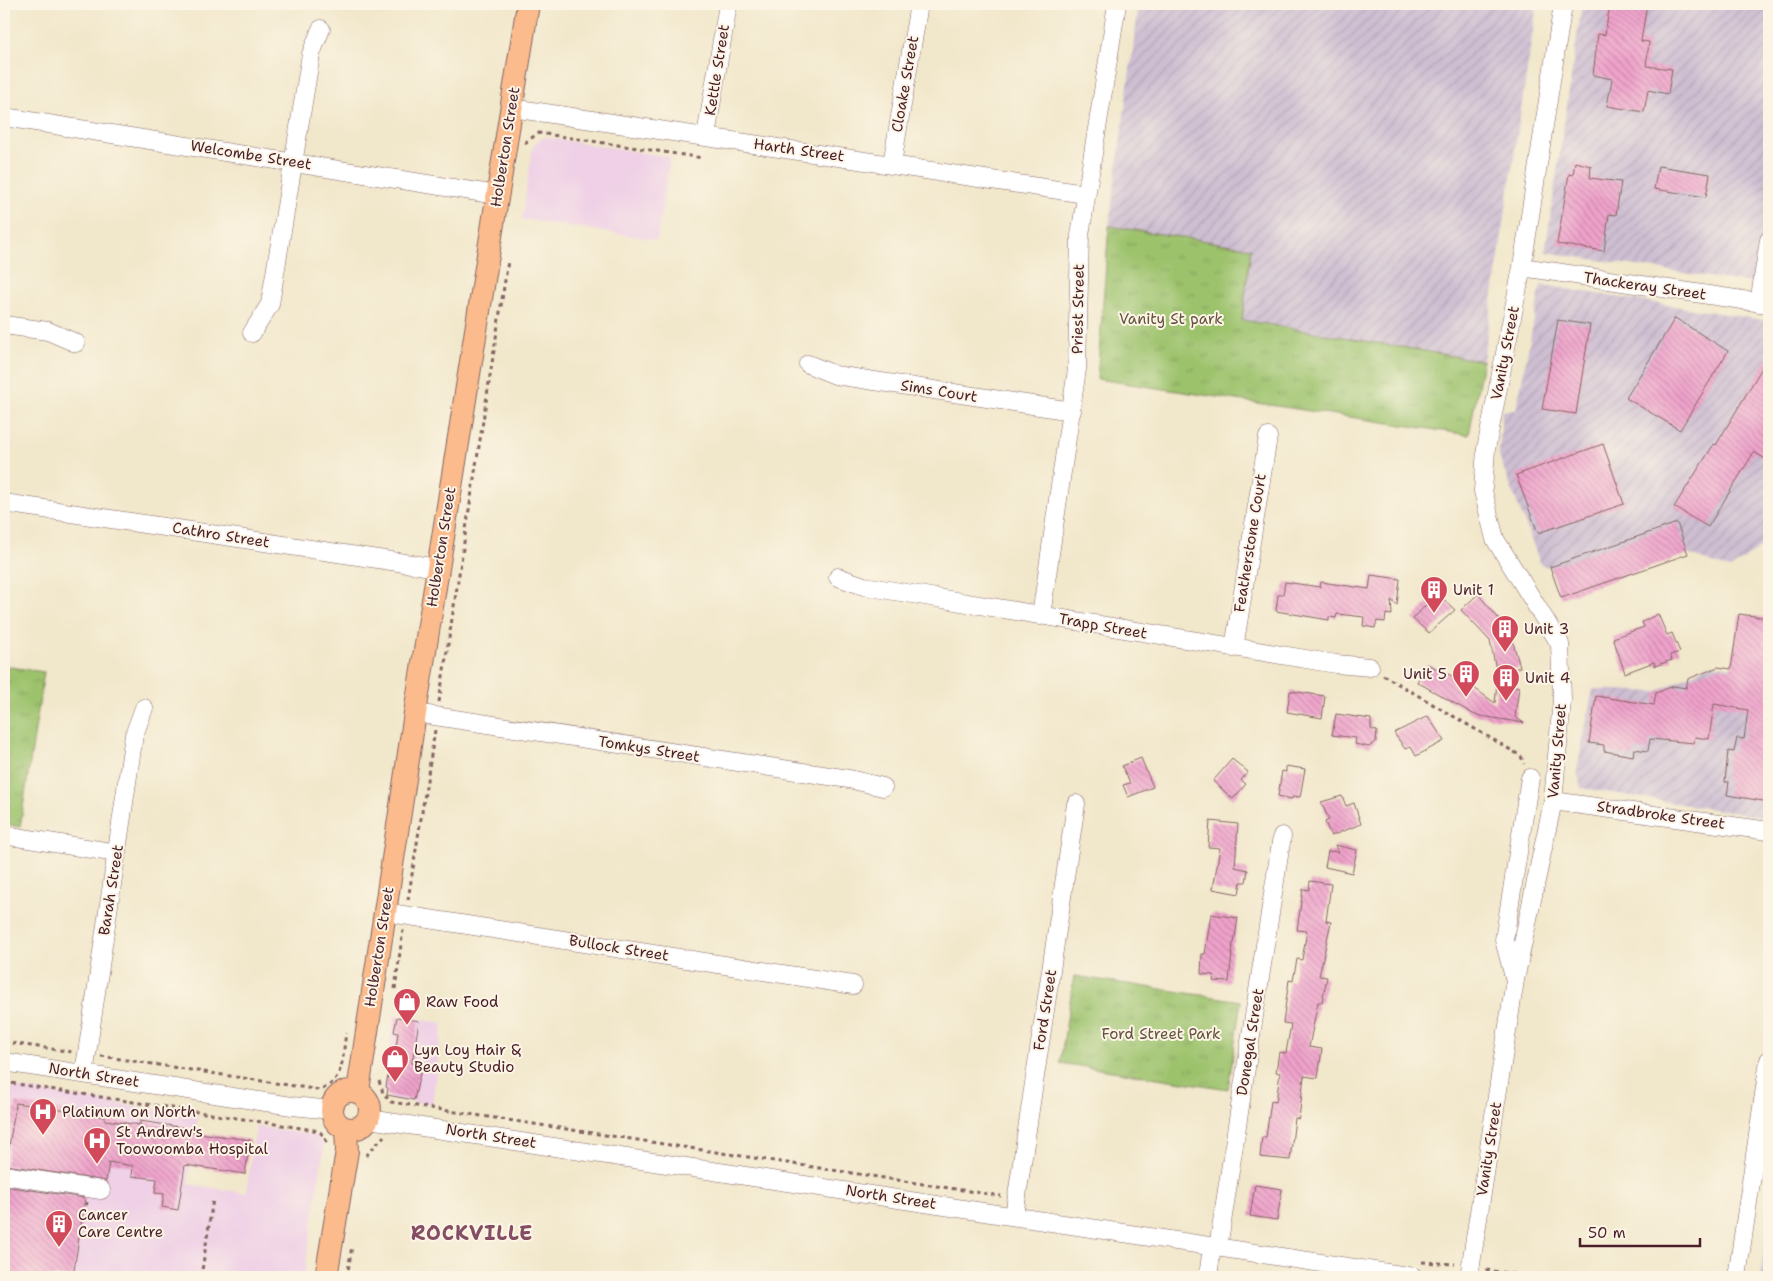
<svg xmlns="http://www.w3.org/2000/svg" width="1773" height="1281" viewBox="0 0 1773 1281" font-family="'Shantell Sans',sans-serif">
<defs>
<pattern id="industrial-furrows" width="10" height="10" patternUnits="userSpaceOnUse" patternTransform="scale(1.25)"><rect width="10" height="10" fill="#cdbed2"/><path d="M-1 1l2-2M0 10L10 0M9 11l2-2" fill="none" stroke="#b2a3b4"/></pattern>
<pattern id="park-tufts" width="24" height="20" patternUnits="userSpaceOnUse" patternTransform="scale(1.25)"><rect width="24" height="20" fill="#9cc26c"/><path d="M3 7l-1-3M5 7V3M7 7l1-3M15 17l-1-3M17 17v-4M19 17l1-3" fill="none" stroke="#88a65e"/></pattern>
<pattern id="building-back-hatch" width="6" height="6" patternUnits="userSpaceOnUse" patternTransform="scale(1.25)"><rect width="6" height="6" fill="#f0a3cc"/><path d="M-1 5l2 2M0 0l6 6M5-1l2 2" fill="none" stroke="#c484a6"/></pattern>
</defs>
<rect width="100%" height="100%" fill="#fcf5e5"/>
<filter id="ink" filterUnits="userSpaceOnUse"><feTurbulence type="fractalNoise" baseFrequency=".02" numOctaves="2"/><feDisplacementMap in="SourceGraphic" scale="10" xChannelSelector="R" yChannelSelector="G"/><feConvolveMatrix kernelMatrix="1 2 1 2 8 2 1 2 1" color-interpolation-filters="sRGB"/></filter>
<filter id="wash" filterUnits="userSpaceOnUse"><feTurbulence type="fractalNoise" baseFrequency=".0096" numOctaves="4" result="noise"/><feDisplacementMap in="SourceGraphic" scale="20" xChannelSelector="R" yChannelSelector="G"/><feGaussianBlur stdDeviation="1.12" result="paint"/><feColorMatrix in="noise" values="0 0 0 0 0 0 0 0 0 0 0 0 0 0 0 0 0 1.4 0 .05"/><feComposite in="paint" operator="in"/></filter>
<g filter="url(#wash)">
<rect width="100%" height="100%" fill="#f1e7cb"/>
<!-- built -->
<path fill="#efd0e6" d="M 544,137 L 670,157 L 657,240 L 522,219 L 533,145 Z
M 394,1015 L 443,1023 L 432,1104 L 390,1099 L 385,1094 L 383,1089 Z
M 4,1086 L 198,1116 L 188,1184 L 246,1193 L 256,1126 L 317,1136 L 324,1146 L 304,1277 L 4,1277 Z"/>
<!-- industrial -->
<path fill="url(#industrial-furrows)" d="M 1139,4 L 1537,4 L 1483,361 L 1241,320 L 1250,248 L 1109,226 Z
M 1582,4 L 1769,4 L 1769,286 L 1545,252 Z
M 1541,285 L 1769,321 L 1769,541 L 1730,569 L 1687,554 L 1561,598 L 1550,567 L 1541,565 L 1499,456 L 1502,411 L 1516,410 Z
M 1712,664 L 1769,673 L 1769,818 L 1581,788 L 1577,770 L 1593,689 L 1656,692 Z
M 1769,1217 L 1769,1277 L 1760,1277 Z"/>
<!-- park -->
<path fill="url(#park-tufts)" stroke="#73704c" d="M 1109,226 L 1251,248 L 1242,320 L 1483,361 L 1469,435 L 1097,379 Z
M 4,666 L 44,672 L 20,827 L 4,824 Z
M 1074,976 L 1241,1001 L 1228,1089 L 1060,1063 Z"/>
<g id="blocks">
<!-- building -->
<path fill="url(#building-back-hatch)" d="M 1610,4 L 1647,4 L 1641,41 L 1649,42 L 1646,66 L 1672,69 L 1668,94 L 1648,90 L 1644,112 L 1607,106 L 1612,79 L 1593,75 L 1598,34 L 1605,35 Z
M 1575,162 L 1591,166 L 1590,178 L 1621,182 L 1616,215 L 1609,214 L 1604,251 L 1557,244 L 1569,174 L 1573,175 Z
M 1658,166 L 1710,174 L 1706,197 L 1654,189 Z
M 1675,318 L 1728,351 L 1680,430 L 1626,398 Z
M 1558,320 L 1590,325 L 1576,414 L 1542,409 Z
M 1769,356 L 1769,461 L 1754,452 L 1708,527 L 1674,507 L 1714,444 L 1716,445 Z
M 1603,444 L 1624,504 L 1538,533 L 1516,475 Z
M 1677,523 L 1688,554 L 1561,598 L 1550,567 Z
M 1371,575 L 1400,579 L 1397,605 L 1391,600 L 1392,615 L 1386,614 L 1385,622 L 1377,621 L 1375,628 L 1363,626 L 1364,617 L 1337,614 L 1336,618 L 1329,617 L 1329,620 L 1276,611 L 1278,595 L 1283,594 L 1285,582 L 1320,587 L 1321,582 L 1369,589 Z
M 1437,593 L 1455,610 L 1429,633 L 1413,619 Z
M 1478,594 L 1510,632 L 1520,667 L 1497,674 L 1490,641 L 1461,610 Z
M 1658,614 L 1667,635 L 1672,633 L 1680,652 L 1670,655 L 1672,660 L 1655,666 L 1654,662 L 1625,673 L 1613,638 L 1644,627 L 1642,622 Z
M 1739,614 L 1769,618 L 1769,802 L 1727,795 L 1729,782 L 1725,782 L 1728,751 L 1734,752 L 1737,738 L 1744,739 L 1748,710 L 1714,704 L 1709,739 L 1695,737 L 1694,743 L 1650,739 L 1648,751 L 1634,749 L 1633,756 L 1604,751 L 1604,745 L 1589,743 L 1596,696 L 1654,705 L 1656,693 L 1673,686 L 1686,688 L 1688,679 L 1718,667 L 1731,669 Z
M 1427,664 L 1467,683 L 1495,703 L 1497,683 L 1519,687 L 1515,717 L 1524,723 L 1475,715 L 1417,682 Z
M 1290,691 L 1325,696 L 1322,718 L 1287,712 Z
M 1336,714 L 1371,719 L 1371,729 L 1377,731 L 1376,742 L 1369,747 L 1355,744 L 1356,738 L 1332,735 Z
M 1428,716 L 1444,741 L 1416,756 L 1411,747 L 1405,749 L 1394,733 Z
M 1141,758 L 1153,787 L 1128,797 L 1123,785 L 1130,783 L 1122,766 Z
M 1232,759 L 1248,772 L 1241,780 L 1246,784 L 1233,799 L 1213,781 Z
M 1286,766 L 1305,769 L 1300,797 L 1293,796 L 1292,799 L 1278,796 L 1282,771 L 1286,772 Z
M 1342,796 L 1346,806 L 1354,803 L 1361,824 L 1331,836 L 1325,822 L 1329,820 L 1321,802 Z
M 1210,821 L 1238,824 L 1235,867 L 1248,870 L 1246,882 L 1241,882 L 1239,894 L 1213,889 L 1220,848 L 1208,847 Z
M 1335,845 L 1357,850 L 1352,873 L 1325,867 L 1328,851 L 1338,852 Z
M 1310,881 L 1331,884 L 1326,921 L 1331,922 L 1319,976 L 1327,977 L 1322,1002 L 1318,1002 L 1309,1047 L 1322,1049 L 1318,1078 L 1304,1076 L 1299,1119 L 1295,1118 L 1290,1160 L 1260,1157 L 1262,1137 L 1266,1137 L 1271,1101 L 1276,1102 L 1280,1073 L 1276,1072 L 1279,1052 L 1286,1053 L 1291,1024 L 1283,1023 L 1289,980 L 1293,981 L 1297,959 L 1302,960 L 1307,931 L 1297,930 L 1303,889 L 1309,890 Z
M 1211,914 L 1238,918 L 1234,943 L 1233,943 L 1229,982 L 1213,981 L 1214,975 L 1201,974 L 1202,954 L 1205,954 Z
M 397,1017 L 419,1021 L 412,1063 L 422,1065 L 414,1100 L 387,1095 L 388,1088 L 386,1087 L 390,1060 L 394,1061 L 398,1033 L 394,1032 Z
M 16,1103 L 105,1117 L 105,1120 L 140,1125 L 140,1121 L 186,1128 L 185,1131 L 250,1140 L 245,1174 L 185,1165 L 178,1210 L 162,1207 L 164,1194 L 155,1193 L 157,1179 L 132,1176 L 133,1166 L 109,1162 L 106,1181 L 6,1165 Z
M 1255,1185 L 1282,1189 L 1277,1220 L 1250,1216 Z
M 4,1186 L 85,1198 L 73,1277 L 4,1277 Z"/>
</g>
</g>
<g filter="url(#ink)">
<use href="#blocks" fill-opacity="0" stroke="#846563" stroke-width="1"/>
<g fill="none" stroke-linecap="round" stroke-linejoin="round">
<defs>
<path id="minor" d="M 512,108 L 1085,194
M 4,117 L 497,195
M 706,136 L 728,4
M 892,164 L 919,4
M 1522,267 L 1769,304
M 1759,303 L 1769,240
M 4,325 L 48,331 L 76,343
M 252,333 L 270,304 L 311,54 L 321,29
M 808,364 L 835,375 L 1072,411
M 4,503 L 438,568
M 838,577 L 864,586 L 1336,664 L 1370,667
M 1041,616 L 1077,369 L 1080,235 L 1117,4
M 1234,648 L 1268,437
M 415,713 L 849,779 L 883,787
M 1553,801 L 1769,831
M 4,835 L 117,853
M 384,912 L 853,985
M 1514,977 L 1504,940 L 1530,778
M 4,1062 L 292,1106 L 332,1110
M 84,1074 L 134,735 L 144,708
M 369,1119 L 1414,1277
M 4,1175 L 101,1190
M 1014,1216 L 1076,804
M 1218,1248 L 1282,836
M 1208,1277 L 1212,1247
M 1469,1277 L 1515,980 L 1553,801 L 1562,700 L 1560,644 L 1495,539 L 1483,491 L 1486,449 L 1522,267 L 1563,4
M 1737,1277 L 1769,1060"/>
<path id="major" d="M332 1110a19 19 0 1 1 38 0a19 19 0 1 1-38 0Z
M 358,1091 L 415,713 L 528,4
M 326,1277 L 347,1151 L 346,1128"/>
</defs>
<!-- minor casing -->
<use href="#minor" stroke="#846563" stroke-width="19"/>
<!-- major casing -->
<use href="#major" stroke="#846563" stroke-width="24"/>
<!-- path -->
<path stroke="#846563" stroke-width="3" stroke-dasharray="4 4" stroke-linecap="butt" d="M 526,144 L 527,141 L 539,133 L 703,158
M 1383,675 L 1521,756 L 1524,764
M 439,702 L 508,261
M 408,900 L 435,730
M 395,989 L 403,930
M 4,1042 L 73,1052
M 101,1056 L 320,1090 C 345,1081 342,1057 346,1033
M 379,1081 L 383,1093 L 391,1102 L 1001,1196
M 4,1082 L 314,1130 L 321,1133 L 327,1142
M 366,1156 L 384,1136
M 84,1221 L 87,1202
M 1422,1262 L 1455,1264
M 1486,1270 L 1535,1277
M 201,1277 L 213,1199
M 347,1277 L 352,1246"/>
<!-- minor -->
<use href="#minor" stroke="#fff" stroke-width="18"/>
<!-- major -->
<use href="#major" stroke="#fbbb8c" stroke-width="22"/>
</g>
</g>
<!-- icons -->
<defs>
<symbol id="building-pin" viewBox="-11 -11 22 30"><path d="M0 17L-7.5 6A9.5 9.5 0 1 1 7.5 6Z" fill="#d1495b" stroke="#fcf5e5"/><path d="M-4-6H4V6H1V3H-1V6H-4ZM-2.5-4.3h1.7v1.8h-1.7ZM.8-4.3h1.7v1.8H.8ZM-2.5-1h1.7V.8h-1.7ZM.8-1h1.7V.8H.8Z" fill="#fff"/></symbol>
<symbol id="shop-pin" viewBox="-11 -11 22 30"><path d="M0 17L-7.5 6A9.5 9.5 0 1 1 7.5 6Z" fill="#d1495b" stroke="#fcf5e5"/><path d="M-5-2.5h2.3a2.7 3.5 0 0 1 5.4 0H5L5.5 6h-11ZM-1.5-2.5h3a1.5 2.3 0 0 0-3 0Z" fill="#fff"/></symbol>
<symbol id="hospital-pin" viewBox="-11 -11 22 30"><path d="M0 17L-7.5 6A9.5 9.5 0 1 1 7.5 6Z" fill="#d1495b" stroke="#fcf5e5"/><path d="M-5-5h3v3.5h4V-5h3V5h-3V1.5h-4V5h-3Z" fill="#fff"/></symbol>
</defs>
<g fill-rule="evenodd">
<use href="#building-pin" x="1418" y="574" width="32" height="43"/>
<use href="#building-pin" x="1489" y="613" width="32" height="43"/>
<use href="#building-pin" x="1450" y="658" width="32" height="43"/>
<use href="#building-pin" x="1490" y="662" width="32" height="43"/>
<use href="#shop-pin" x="391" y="986" width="32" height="43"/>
<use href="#shop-pin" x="379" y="1043" width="32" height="43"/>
<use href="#hospital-pin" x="27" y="1096" width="32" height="43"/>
<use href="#hospital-pin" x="81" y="1125" width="32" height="43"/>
<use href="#building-pin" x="43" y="1208" width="32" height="43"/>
</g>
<g text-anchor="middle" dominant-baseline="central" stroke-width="4" stroke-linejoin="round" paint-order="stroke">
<!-- street labels -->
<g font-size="15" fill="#4a1f2b" stroke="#fcf5e5">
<text transform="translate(717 70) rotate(-81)">Kettle Street</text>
<text transform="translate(905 84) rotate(-80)">Cloake Street</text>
<text transform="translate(505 147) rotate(-81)">Holberton Street</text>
<text transform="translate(799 150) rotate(8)">Harth Street</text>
<text transform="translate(251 155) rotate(9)">Welcombe Street</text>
<text transform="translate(1645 286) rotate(8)">Thackeray Street</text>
<text transform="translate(1078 309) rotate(-89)">Priest Street</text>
<text transform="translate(1505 353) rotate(-79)">Vanity Street</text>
<text transform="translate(939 391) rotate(9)">Sims Court</text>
<text transform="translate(221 535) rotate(9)">Cathro Street</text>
<text transform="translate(1250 543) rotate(-81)">Featherstone Court</text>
<text transform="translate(441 547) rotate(-81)">Holberton Street</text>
<text transform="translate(1103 626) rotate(10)">Trapp Street</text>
<text transform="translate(649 749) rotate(9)">Tomkys Street</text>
<text transform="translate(1557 751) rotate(-85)">Vanity Street</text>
<text transform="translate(1661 815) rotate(8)">Stradbroke Street</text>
<text transform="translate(111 890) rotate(-81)">Barah Street</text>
<text transform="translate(379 947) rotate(-81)">Holberton Street</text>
<text transform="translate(619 948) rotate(9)">Bullock Street</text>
<text transform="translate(1045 1010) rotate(-81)">Ford Street</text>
<text transform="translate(1250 1042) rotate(-81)">Donegal Street</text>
<text transform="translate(94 1075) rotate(9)">North Street</text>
<text transform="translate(491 1136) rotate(9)">North Street</text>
<text transform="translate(1489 1149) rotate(-81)">Vanity Street</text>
<text transform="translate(891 1197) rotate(9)">North Street</text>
</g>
<!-- park labels -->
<g font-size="15" fill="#63503e" stroke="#fcf5e5">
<text x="1171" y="319">Vanity St park</text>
<text x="1161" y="1034">Ford Street Park</text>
</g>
<!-- poi labels -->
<g font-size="15" fill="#4a1f2b" stroke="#fcf5e5" text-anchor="start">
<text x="1453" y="590">Unit 1</text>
<text x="1524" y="629">Unit 3</text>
<text x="1447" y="674" text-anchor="end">Unit 5</text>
<text x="1525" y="678">Unit 4</text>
<text x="426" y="1002">Raw Food</text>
<text x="414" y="1050">Lyn Loy Hair &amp;<tspan x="414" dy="17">Beauty Studio</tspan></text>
<text x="62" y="1112">Platinum on North</text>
<text x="116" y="1132">St Andrew's<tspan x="116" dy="17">Toowoomba Hospital</tspan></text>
<text x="78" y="1215">Cancer<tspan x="78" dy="17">Care Centre</tspan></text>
</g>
<!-- district labels -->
<g font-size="20" font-weight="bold" letter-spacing="1" fill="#844d63" stroke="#fcf5e5">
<text x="472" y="1233">ROCKVILLE</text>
</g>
</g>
<!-- margin -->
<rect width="1773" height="1281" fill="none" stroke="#fcf5e5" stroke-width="20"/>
<!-- scale -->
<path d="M1580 1238v8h120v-8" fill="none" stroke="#4a1f2b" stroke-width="2.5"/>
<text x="1588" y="1238" font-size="15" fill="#4a1f2b" stroke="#fcf5e5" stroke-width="4" paint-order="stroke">50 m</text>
</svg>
